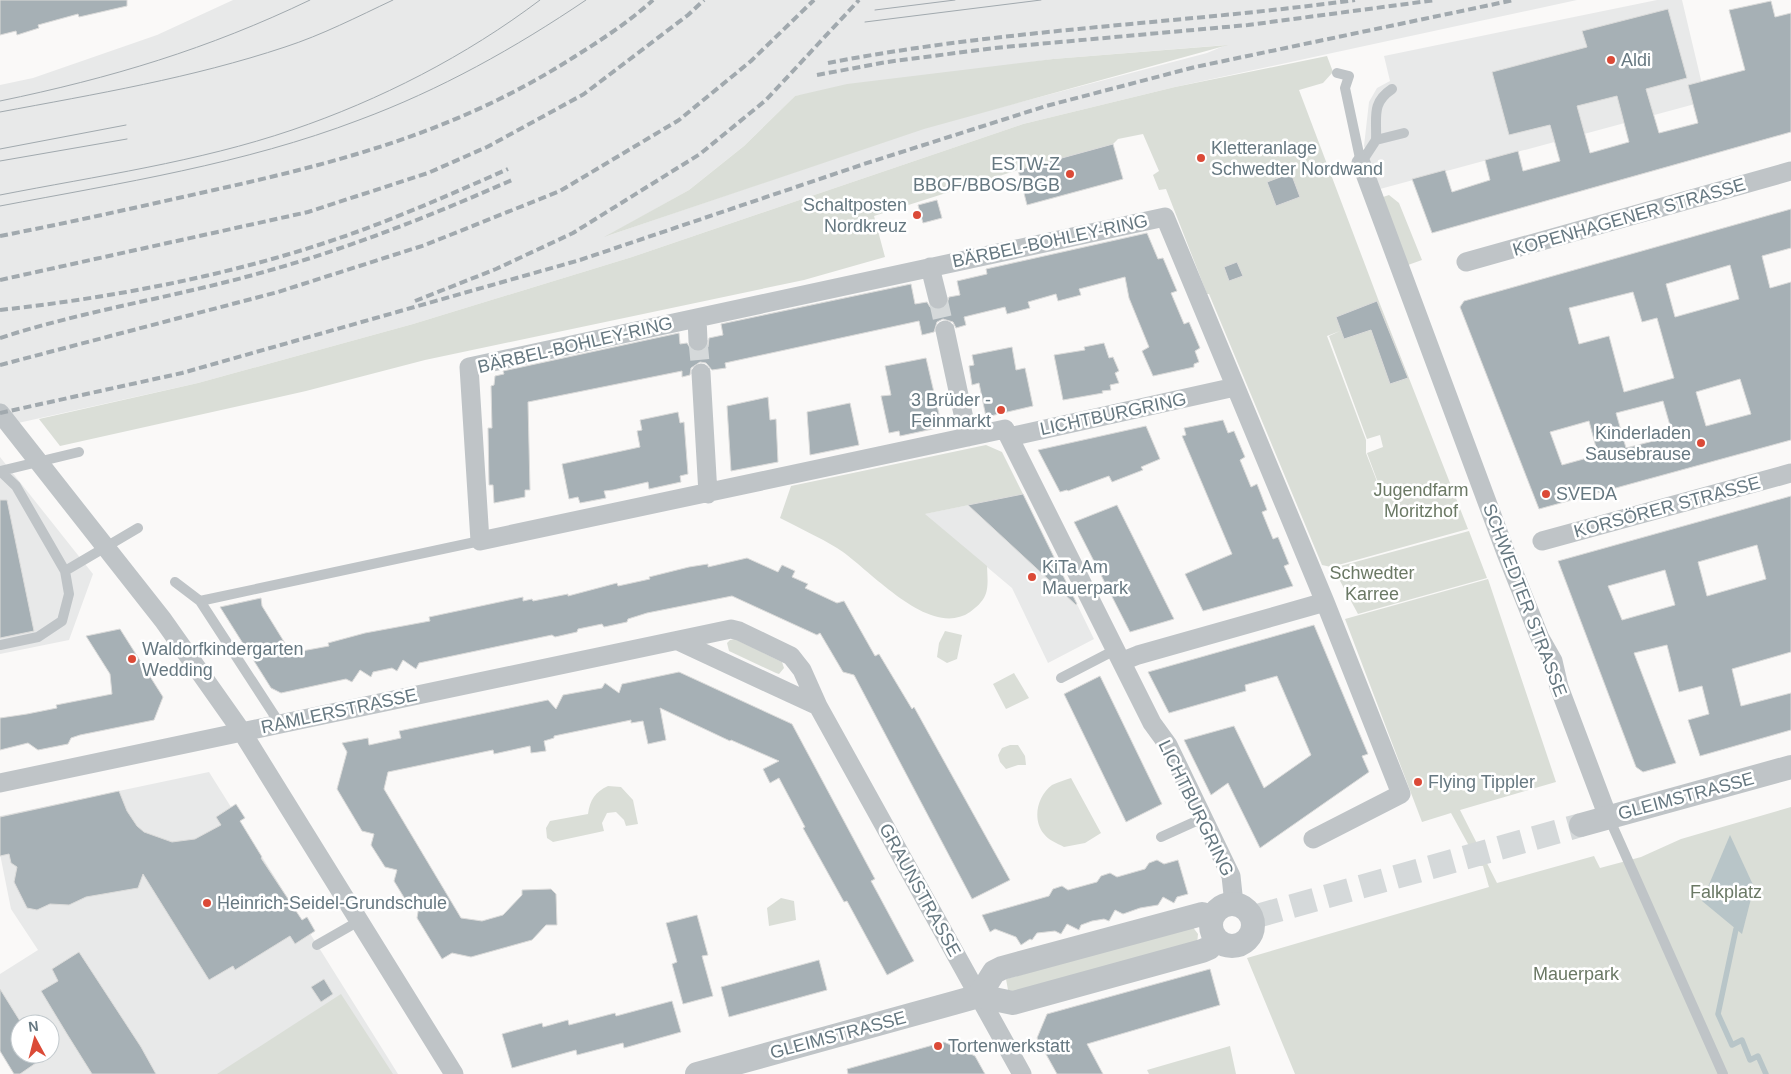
<svg xmlns="http://www.w3.org/2000/svg" width="1791" height="1074" viewBox="0 0 1791 1074" font-family="Arial,sans-serif">
<rect width="100%" height="100%" fill="#faf9f8"/>
<!-- built -->
<path fill="#e8e9e9" fill-rule="evenodd" d="M 233,0 L 1577,0 L 1175,87 L 1023,124 L 632,257 L 413,324 L 198,383 L 0,427 L 0,85 L 33,78 L 157,35 ZM 1226,45 L 1207,53 L 930,126 L 607,236 L 689,190 L 744,146 L 795,96 L 1053,59 Z
M 1657,0 L 1682,0 L 1706,101 L 1380,189 L 1364,146 L 1369,102 L 1377,88 L 1390,81 L 1384,56 Z
M 0,457 L 93,574 L 69,640 L 0,654 Z
M 1023,494 L 1094,639 L 1048,663 L 1012,588 L 924,514 Z
M 209,772 L 398,1074 L 15,1074 L 0,1050 L 0,974 L 38,950 L 11,909 L 0,854 L 0,816 ZM 20,1024 L 50,1024 L 50,1054 L 20,1054 Z"/>
<!-- green -->
<path fill="#daded7" fill-rule="evenodd" d="M 1228,45 L 924,129 L 604,237 L 689,190 L 744,146 L 795,96 L 847,84 L 1053,59 Z
M 1327,56 L 1333,72 L 1323,83 L 1299,90 L 1378,299 L 1468,529 L 1331,567 L 1322,565 L 1209,294 L 1207,294 L 1166,189 L 1159,190 L 1153,175 L 1159,171 L 1143,134 L 1118,139 L 1113,144 L 1018,170 L 874,216 L 885,257 L 804,280 L 425,360 L 306,391 L 60,446 L 39,419 L 198,383 L 413,324 L 632,257 L 1023,124 L 1175,87 ZM 1340,331 L 1329,336 L 1367,439 L 1380,435 L 1383,447 L 1367,453 L 1390,515 L 1366,453 L 1366,440 L 1327,336 Z
M 1389,195 L 1399,203 L 1422,260 L 1408,265 L 1383,197 Z
M 986,445 L 1002,452 L 1023,494 L 925,514 L 987,566 C 988,588 990,598 970,612 C 929,640 869,568 837,548 C 819,537 799,528 780,518 L 791,486 Z
M 1469,531 L 1487,578 L 1358,614 L 1333,568 Z
M 1488,579 L 1556,782 L 1460,810 L 1497,883 L 1594,856 L 1600,868 L 1641,857 L 1681,839 L 1791,807 L 1791,1074 L 1295,1074 L 1247,958 L 1489,887 L 1483,866 L 1480,866 L 1451,813 L 1422,822 L 1345,619 Z
M 945,631 L 962,635 L 957,659 L 947,663 L 937,657 L 939,643 Z
M 735,639 L 782,662 L 784,668 L 779,674 L 776,673 L 729,651 L 727,643 L 730,640 Z
M 1014,673 L 1029,698 L 1006,709 L 993,684 Z
M 1010,745 L 1018,745 L 1025,756 L 1026,765 L 1018,765 L 1006,769 L 1000,762 L 998,755 L 1002,748 Z
M 1071,778 L 1101,833 L 1085,843 L 1064,847 C 1057,843 1048,840 1044,834 C 1032,820 1037,796 1052,785 C 1058,782 1065,780 1071,778 Z
M 608,786 L 621,787 L 633,800 L 638,824 L 626,826 L 624,820 L 616,812 L 607,813 L 602,823 L 604,831 L 553,842 L 547,838 L 546,828 L 550,821 L 588,814 C 590,800 595,792 608,786 Z
M 781,898 L 794,901 L 796,920 L 769,926 L 767,908 Z
M 1192,926 L 1198,934 L 1197,945 L 1025,994 L 1008,990 L 1006,979 Z
M 341,994 L 393,1074 L 217,1074 Z
M 1230,1046 L 1236,1074 L 1149,1074 L 1147,1070 Z"/>
<!-- water -->
<path fill="#b8c5c8" d="M 1730,835 L 1754,887 L 1742,934 L 1702,901 Z"/>
<g fill="none" stroke-linecap="round" stroke-linejoin="round">
<!-- stream -->
<path stroke="#b8c5c8" stroke-width="5.5" d="M 1736,929 L 1718,1014 L 1732,1045 L 1742,1040 L 1750,1060 L 1758,1056 L 1766,1074"/>
</g>
<!-- building -->
<path fill="#a6b0b5" stroke="#dbdbda" fill-rule="evenodd" d="M 0,0 L 127,0 L 127,6 L 79,17 L 78,14 L 38,25 L 39,28 L 17,35 L 16,31 L 0,35 Z
M 1771,1 L 1775,17 L 1791,13 L 1791,132 L 1432,233 L 1412,179 L 1445,170 L 1452,192 L 1490,180 L 1485,160 L 1518,151 L 1523,171 L 1560,161 L 1550,125 L 1509,135 L 1492,72 L 1587,47 L 1582,31 L 1668,9 L 1687,78 L 1646,89 L 1659,133 L 1698,123 L 1688,85 L 1745,70 L 1729,10 ZM 1617,96 L 1629,142 L 1590,153 L 1577,106 Z
M 1113,144 L 1123,179 L 1027,205 L 1018,170 Z
M 1291,173 L 1300,197 L 1276,206 L 1267,182 Z
M 937,200 L 942,218 L 923,223 L 918,205 Z
M 1791,209 L 1791,248 L 1762,256 L 1770,288 L 1791,282 L 1791,440 L 1539,509 L 1460,307 L 1464,301 ZM 1730,265 L 1739,299 L 1675,317 L 1666,284 ZM 1633,292 L 1642,322 L 1657,318 L 1674,378 L 1624,392 L 1609,336 L 1579,344 L 1569,308 ZM 1740,379 L 1751,414 L 1706,426 L 1696,392 ZM 1663,401 L 1673,436 L 1626,448 L 1616,413 ZM 1589,421 L 1598,455 L 1562,465 L 1550,432 Z
M 1147,233 L 1158,259 L 1163,258 L 1177,291 L 1171,293 L 1184,324 L 1189,322 L 1200,348 L 1195,351 L 1199,362 L 1194,364 L 1194,367 L 1153,376 L 1142,351 L 1149,347 L 1129,298 L 1125,277 L 1079,289 L 1081,295 L 1058,301 L 1056,294 L 1028,302 L 1030,308 L 1007,314 L 1005,307 L 964,317 L 966,325 L 956,328 L 953,322 L 943,319 L 937,322 L 934,332 L 922,335 L 919,321 L 725,363 L 726,368 L 712,370 L 706,363 L 700,362 L 691,368 L 690,375 L 682,377 L 682,371 L 528,402 L 530,490 L 525,490 L 525,497 L 494,503 L 493,485 L 489,485 L 488,428 L 492,428 L 491,386 L 494,385 L 495,376 L 504,374 L 503,371 L 679,333 L 680,344 L 687,343 L 692,351 L 699,352 L 708,347 L 709,338 L 723,335 L 721,324 L 911,284 L 915,304 L 927,302 L 930,307 L 940,310 L 946,307 L 949,297 L 960,295 L 957,281 L 987,274 L 986,269 Z
M 1237,262 L 1243,276 L 1229,281 L 1224,267 Z
M 1377,301 L 1408,378 L 1390,384 L 1371,330 L 1344,339 L 1336,317 Z
M 1104,343 L 1109,358 L 1113,357 L 1119,371 L 1115,373 L 1119,383 L 1110,385 L 1111,390 L 1102,391 L 1103,393 L 1063,400 L 1054,355 L 1085,350 L 1084,347 Z
M 1012,347 L 1016,370 L 1025,368 L 1033,406 L 986,417 L 979,383 L 972,385 L 969,366 L 974,365 L 972,355 Z
M 926,358 L 942,427 L 900,436 L 899,431 L 889,433 L 881,396 L 891,395 L 885,366 Z
M 768,397 L 770,420 L 776,419 L 778,462 L 731,471 L 727,406 Z
M 850,403 L 859,445 L 810,455 L 807,412 Z
M 678,412 L 680,423 L 684,422 L 688,474 L 680,476 L 681,482 L 649,489 L 648,482 L 613,490 L 604,491 L 606,498 L 580,503 L 578,497 L 569,499 L 562,464 L 640,447 L 637,431 L 642,430 L 640,420 Z
M 1223,420 L 1228,433 L 1234,431 L 1245,457 L 1240,460 L 1251,487 L 1257,484 L 1267,510 L 1262,512 L 1273,539 L 1278,537 L 1289,564 L 1284,566 L 1293,586 L 1203,611 L 1185,574 L 1232,554 L 1182,436 L 1186,435 L 1184,428 Z
M 1146,426 L 1160,459 L 1141,467 L 1143,470 L 1112,482 L 1109,476 L 1068,491 L 1067,490 L 1060,492 L 1038,450 Z
M 1023,494 L 1077,604 L 1076,605 L 968,505 Z
M 1791,496 L 1791,652 L 1732,669 L 1741,706 L 1791,693 L 1791,730 L 1700,756 L 1688,720 L 1709,714 L 1702,686 L 1679,692 L 1667,645 L 1634,653 L 1676,763 L 1643,772 L 1636,767 L 1558,561 ZM 1757,545 L 1766,579 L 1707,596 L 1698,562 ZM 1665,570 L 1675,605 L 1622,620 L 1608,586 Z
M 0,500 L 7,500 L 34,631 L 0,638 Z
M 1117,505 L 1174,619 L 1130,632 L 1074,522 Z
M 747,558 L 778,572 L 782,565 L 795,571 L 792,577 L 808,584 L 805,588 L 837,603 L 844,601 L 875,656 L 879,654 L 912,709 L 914,707 L 1010,880 L 972,899 L 854,675 L 843,672 L 820,633 L 817,635 L 732,596 L 647,613 L 628,619 L 627,622 L 604,627 L 602,624 L 578,629 L 577,632 L 555,637 L 552,635 L 419,663 L 416,669 L 403,660 L 397,671 L 392,668 L 373,672 L 371,677 L 360,670 L 352,682 L 346,679 L 281,693 L 271,688 L 220,607 L 261,598 L 262,606 L 291,653 L 329,646 L 328,643 L 365,633 L 430,621 L 429,617 L 523,597 L 523,601 L 532,599 L 533,601 L 568,594 L 568,596 L 617,583 L 618,586 L 650,579 L 649,577 L 689,567 L 708,564 L 708,567 Z
M 1314,625 L 1368,754 L 1362,756 L 1369,772 L 1260,848 L 1228,783 L 1211,795 L 1184,740 L 1234,726 L 1264,788 L 1311,755 L 1277,676 L 1245,685 L 1246,691 L 1169,713 L 1148,672 Z
M 120,629 L 163,697 L 154,720 L 80,735 L 71,738 L 68,744 L 38,750 L 28,743 L 0,750 L 0,718 L 27,714 L 57,708 L 56,705 L 112,694 L 110,674 L 86,636 Z
M 679,672 L 792,724 L 875,879 L 871,881 L 877,892 L 914,961 L 887,975 L 847,901 L 844,902 L 803,828 L 805,827 L 779,778 L 770,783 L 763,769 L 779,761 L 731,740 L 730,741 L 660,708 L 666,740 L 648,744 L 643,721 L 631,723 L 631,720 L 554,736 L 554,738 L 544,741 L 546,751 L 531,753 L 530,746 L 494,754 L 493,750 L 388,772 L 384,789 L 461,918 L 482,921 L 503,915 L 522,895 L 522,890 L 551,889 L 556,894 L 557,925 L 546,925 L 532,940 L 471,957 L 452,953 L 442,959 L 417,918 L 419,906 L 408,904 L 394,881 L 397,870 L 385,867 L 371,845 L 374,834 L 362,831 L 337,789 L 347,752 L 342,743 L 368,738 L 369,745 L 401,738 L 399,731 L 548,700 L 556,709 L 563,695 L 602,688 L 605,683 L 619,693 L 622,684 Z
M 1100,676 L 1162,804 L 1126,822 L 1064,694 Z
M 119,791 L 127,811 L 137,826 L 144,832 L 172,842 L 195,839 L 221,825 L 216,817 L 236,804 L 245,818 L 240,821 L 262,857 L 261,858 L 302,920 L 307,917 L 315,931 L 295,944 L 290,936 L 235,970 L 233,966 L 209,980 L 143,874 L 138,888 L 86,897 L 69,905 L 50,904 L 37,910 L 27,908 L 14,882 L 17,867 L 11,863 L 9,854 L 0,856 L 0,817 Z
M 1157,860 L 1164,864 L 1178,860 L 1188,894 L 1177,897 L 1174,903 L 1163,897 L 1158,905 L 1140,908 L 1123,914 L 1115,910 L 1109,921 L 1104,919 L 1092,921 L 1081,925 L 1079,930 L 1067,924 L 1061,934 L 1055,931 L 1037,933 L 1032,940 L 1030,939 L 1021,945 L 1016,937 L 995,929 L 990,932 L 982,915 L 1049,896 L 1053,889 L 1062,886 L 1068,890 L 1097,882 L 1101,876 L 1110,873 L 1117,877 L 1145,869 L 1149,863 Z
M 697,915 L 708,955 L 702,956 L 713,996 L 683,1004 L 672,964 L 677,962 L 666,923 Z
M 79,952 L 141,1047 L 156,1074 L 92,1074 L 67,1034 L 41,991 L 58,981 L 52,969 Z
M 819,960 L 827,990 L 729,1017 L 721,987 Z
M 1210,969 L 1220,1005 L 1087,1044 L 1103,1074 L 1057,1074 L 1037,1038 L 1047,1014 Z
M 324,979 L 333,994 L 321,1002 L 311,987 Z
M 0,989 L 20,1021 L 20,1054 L 49,1054 L 20,1074 L 14,1074 L 0,1051 Z
M 672,1001 L 681,1032 L 624,1048 L 623,1043 L 577,1055 L 576,1050 L 512,1068 L 502,1034 L 542,1023 L 543,1027 L 568,1020 L 569,1025 L 615,1013 L 616,1016 Z
M 944,1042 L 975,1056 L 985,1074 L 848,1074 L 847,1069 Z"/>
<g fill="none" stroke-linecap="round" stroke-linejoin="round">
<!-- minor-tunnel -->
<path stroke="#d5d9da" stroke-width="19" stroke-dasharray="19 9" stroke-linecap="butt" d="M 938,299 L 945,330
M 698,341 L 701,373"/>
<!-- tertiary-tunnel -->
<path stroke="#d5d9da" stroke-width="24" stroke-dasharray="24 12" stroke-linecap="butt" d="M 1257,916 L 1581,825"/>
<!-- service -->
<path stroke="#bfc4c7" stroke-width="10" d="M 1337,73 L 1349,76 L 1345,88 L 1361,163
M 1376,140 C 1377,117 1371,103 1392,89
M 1361,163 L 1376,140 L 1404,133
M 0,471 L 16,486 L 65,571 L 69,594 L 62,621 L 38,637 L 0,645
M 1,471 L 79,452
M 65,571 L 138,528
M 175,582 L 200,601 L 280,724
M 200,601 L 480,541
M 1061,678 L 1117,649
M 1609,818 L 1723,1074
M 1161,837 L 1203,818
M 317,945 L 359,921"/>
<!-- minor -->
<path stroke="#bfc4c7" stroke-width="19" d="M 1361,163 L 1506,553 L 1540,638 L 1553,661 L 1559,687 L 1608,817
M 1466,262 L 1791,171
M 930,267 L 938,299
M 697,318 L 698,341
M 945,330 L 968,437
M 701,373 L 708,494
M 0,413 L 163,620 L 242,732 L 454,1074
M 1009,437 L 1235,387
M 1542,541 L 1791,473
M 678,641 L 818,706
M 1123,661 L 1138,655 L 1325,602
M 0,783 L 731,629 L 739,631 L 791,656 L 802,670 L 818,706 L 1022,1074
M 1234,904 L 1231,876 L 1168,745 L 1152,723 L 1005,429 L 480,541 L 469,367 L 1165,217 L 1325,602 L 1401,794 L 1313,839"/>
<!-- tertiary -->
<path stroke="#bfc4c7" stroke-width="24" d="M 1581,825 L 1791,767
M1211 925a21 21 0 1 1 42 0a21 21 0 1 1-42 0Z
M 979,996 L 994,972 L 1002,968 L 1202,914 L 1212,917
M 697,1074 L 979,996 L 1013,1003 L 1202,951 L 1209,948 L 1217,940"/>
<!-- tram -->
<path stroke="#a1a9ae" stroke-width="1" d="M 875,10 L 955,0
M 865,22 L 1041,0
M 0,101 C 111,78 208,49 310,0
M 0,112 C 96,94 192,78 285,47 C 322,35 357,17 393,0
M 0,149 L 126,125
M 0,161 L 127,139
M 0,195 C 97,176 198,162 292,130 C 380,100 466,56 540,0
M 0,206 C 121,183 244,164 359,120 C 440,90 515,48 586,0"/>
<!-- rail -->
<path stroke="#a1a9ae" stroke-width="4" stroke-dasharray="8 4" stroke-linecap="butt" d="M 828,63 C 1002,29 1179,24 1355,0
M 817,75 L 887,62 L 994,48 L 1248,25 L 1436,0
M 0,236 C 72,222 143,206 214,190 C 345,161 460,130 574,57 C 601,40 629,22 653,0
M 0,280 L 308,212 L 428,173 L 487,147 L 584,94 L 688,15 L 704,0
M 415,301 L 496,269 L 573,233 L 700,154 L 766,100 L 859,0
M 0,310 C 118,297 238,274 351,234 C 404,215 456,192 508,169
M 0,338 C 83,311 169,298 253,275 C 342,251 428,217 512,180
M 0,365 L 278,292 L 425,245 L 560,191 L 679,120 L 751,61 L 814,0
M 0,413 L 182,373 L 580,260 L 864,164 L 1046,106 L 1195,67 L 1514,0"/>
</g>
<!-- markers -->
<g fill="#db4a37" stroke="#fff" stroke-width="2">
<circle cx="1611" cy="60" r="5"/>
<circle cx="1201" cy="158" r="5"/>
<circle cx="1070" cy="174" r="5"/>
<circle cx="917" cy="215" r="5"/>
<circle cx="1001" cy="410" r="5"/>
<circle cx="1701" cy="443" r="5"/>
<circle cx="1546" cy="494" r="5"/>
<circle cx="1032" cy="577" r="5"/>
<circle cx="132" cy="659" r="5"/>
<circle cx="1418" cy="782" r="5"/>
<circle cx="207" cy="903" r="5"/>
<circle cx="938" cy="1046" r="5"/>
</g>
<g text-anchor="middle" dominant-baseline="central" stroke-width="5" stroke-linejoin="round" paint-order="stroke">
<!-- poi labels -->
<g font-size="18" fill="#667881" stroke="#fff" text-anchor="start">
<text x="1621" y="60">Aldi</text>
<text x="1211" y="148">Kletteranlage<tspan x="1211" dy="21">Schwedter Nordwand</tspan></text>
<text x="1060" y="164" text-anchor="end">ESTW-Z<tspan x="1060" dy="21">BBOF/BBOS/BGB</tspan></text>
<text x="907" y="205" text-anchor="end">Schaltposten<tspan x="907" dy="21">Nordkreuz</tspan></text>
<text x="991" y="400" text-anchor="end">3 Brüder -<tspan x="991" dy="21">Feinmarkt</tspan></text>
<text x="1691" y="433" text-anchor="end">Kinderladen<tspan x="1691" dy="21">Sausebrause</tspan></text>
<text x="1556" y="494">SVEDA</text>
<text x="1042" y="567">KiTa Am<tspan x="1042" dy="21">Mauerpark</tspan></text>
<text x="142" y="649">Waldorfkindergarten<tspan x="142" dy="21">Wedding</tspan></text>
<text x="1428" y="782">Flying Tippler</text>
<text x="217" y="903">Heinrich-Seidel-Grundschule</text>
<text x="948" y="1046">Tortenwerkstatt</text>
</g>
<!-- street labels -->
<g font-size="18" fill="#667881" stroke="#fff">
<text transform="translate(1629 217) rotate(-16)">KOPENHAGENER STRASSE</text>
<text transform="translate(1050 241) rotate(-12)">BÄRBEL-BOHLEY-RING</text>
<text transform="translate(575 345) rotate(-13)">BÄRBEL-BOHLEY-RING</text>
<text transform="translate(1113 414) rotate(-12)">LICHTBURGRING</text>
<text transform="translate(1667 507) rotate(-15)">KORSÖRER STRASSE</text>
<text transform="translate(1525 600) rotate(69)">SCHWEDTER STRASSE</text>
<text transform="translate(339 711) rotate(-12)">RAMLERSTRASSE</text>
<text transform="translate(1686 796) rotate(-15)">GLEIMSTRASSE</text>
<text transform="translate(1196 808) rotate(64)">LICHTBURGRING</text>
<text transform="translate(920 890) rotate(61)">GRAUNSTRASSE</text>
<text transform="translate(838 1035) rotate(-15)">GLEIMSTRASSE</text>
</g>
<!-- park labels -->
<g font-size="18" fill="#6b7965" stroke="#fff">
<text x="1421" y="490">Jugendfarm<tspan x="1421" dy="21">Moritzhof</tspan></text>
<text x="1372" y="573">Schwedter<tspan x="1372" dy="21">Karree</tspan></text>
<text x="1726" y="892">Falkplatz</text>
<text x="1576" y="974">Mauerpark</text>
</g>
</g>
<!-- north arrow -->
<g transform="translate(35 1039) rotate(353)"><circle r="24" fill="#ffffff" stroke="#c2c9cd"/>
<path d="M0-4L9 19L0 12L-9 19Z" fill="#db4a37"/>
<text y="-8" font-size="14" font-weight="bold" text-anchor="middle" fill="#667881">N</text>
</g>
</svg>
